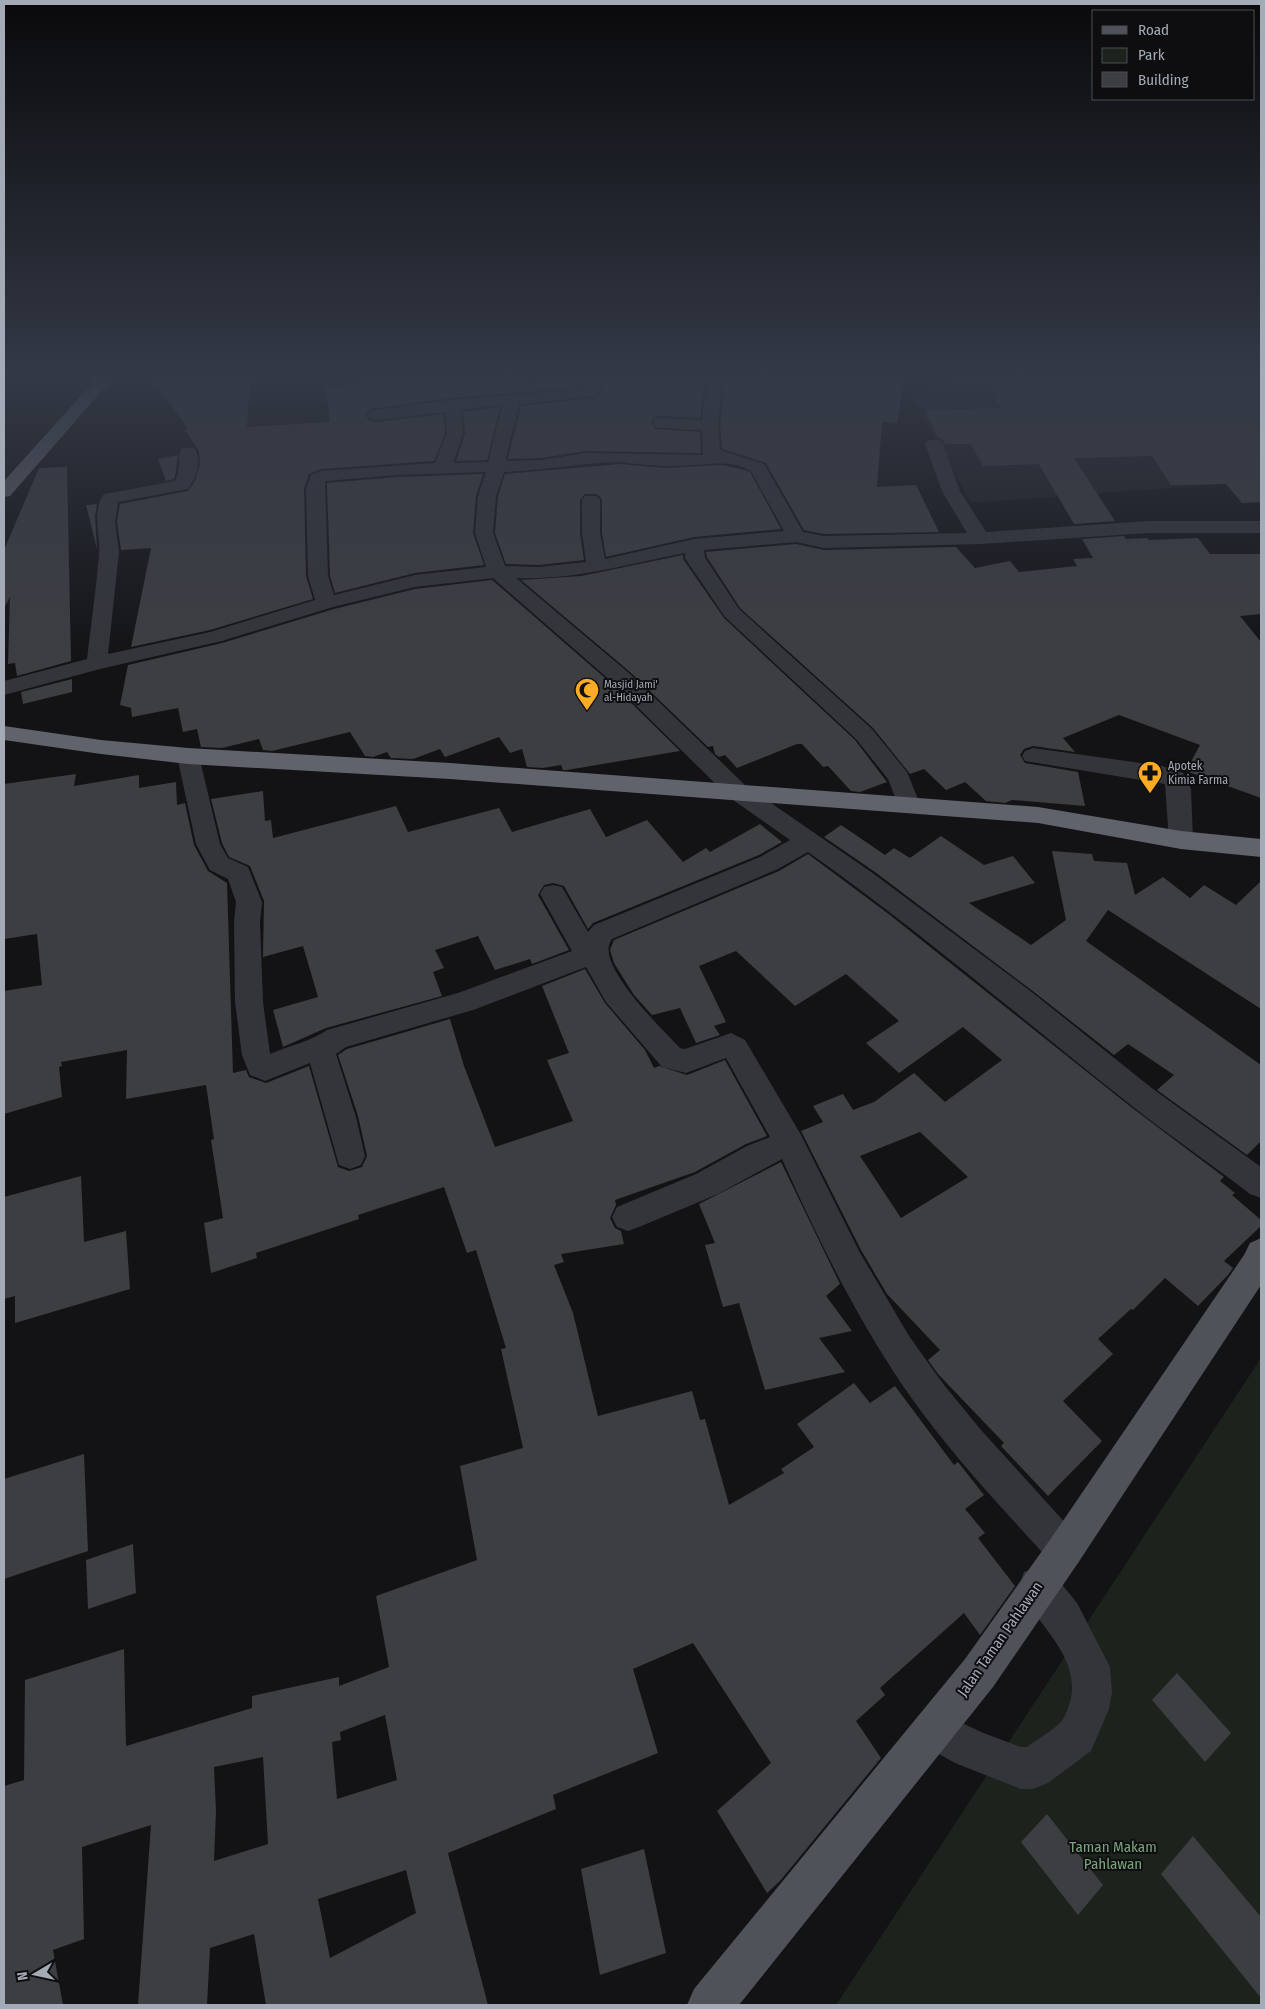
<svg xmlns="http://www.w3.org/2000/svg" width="1265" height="2009" viewBox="0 0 1265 2009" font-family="'Fira Sans Condensed',sans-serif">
<rect width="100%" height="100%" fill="#131315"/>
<!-- built -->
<path fill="#1f1f22" d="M 956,378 L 1261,378 L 1261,481 L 971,503 L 913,400 Z"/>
<!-- green -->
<path fill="#1b231c" d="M 1261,1358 L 1261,2005 L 836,2005 Z"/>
<!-- building -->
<path fill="#3d3e42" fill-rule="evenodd" d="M 152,378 L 250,378 L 247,427 L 330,422 L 326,387 L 364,384 L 364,382 L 404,378 L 522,378 L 524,384 L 582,380 L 583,387 L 451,398 L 370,409 L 366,416 L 370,421 L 376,422 L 443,414 L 445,433 L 434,461 L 321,469 L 309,474 L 304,489 L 306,576 L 313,599 L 210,630 L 131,647 L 151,548 L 121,550 L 117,522 L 120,504 L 188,491 L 195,481 L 200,464 L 199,451 L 185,430 L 188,429 Z
M 602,378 L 705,378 L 700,418 L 661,416 L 655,417 L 651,422 L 655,429 L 700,432 L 701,453 L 585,451 L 541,458 L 508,459 L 521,406 L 596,398 L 603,390 Z
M 725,378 L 904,378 L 897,423 L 882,422 L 877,487 L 916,485 L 939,532 L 824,534 L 804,530 L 766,463 L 722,449 L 720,425 Z
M 986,378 L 1261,378 L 1261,502 L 1242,503 L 1226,484 L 1171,485 L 1152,456 L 1074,458 L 1115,521 L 1074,524 L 1039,464 L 983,466 L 971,444 L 945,444 L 942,439 L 938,438 L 925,410 L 1001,408 Z
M 500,407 L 487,460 L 456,461 L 465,434 L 463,412 Z
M 178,455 L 175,476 L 174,479 L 166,481 L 158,459 Z
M 620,464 L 665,468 L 722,465 L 741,469 L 750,472 L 781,529 L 694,537 L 606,557 L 602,533 L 602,499 L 597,494 L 585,494 L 580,500 L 580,533 L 584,560 L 539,565 L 506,564 L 495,533 L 498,496 L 505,474 Z
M 67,467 L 71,661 L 17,676 L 15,663 L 8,664 L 10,597 L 4,608 L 4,550 L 39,468 Z
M 483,474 L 476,496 L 473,533 L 484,565 L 415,573 L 335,593 L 330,576 L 327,483 L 397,477 Z
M 97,504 L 95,516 L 97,549 L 86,505 Z
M 1124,536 L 1126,539 L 1147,538 L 1149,540 L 1198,538 L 1210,554 L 1261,554 L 1261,614 L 1240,616 L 1261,642 L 1261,798 L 1186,771 L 1200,745 L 1119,715 L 1063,738 L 1075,752 L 1033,746 L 1024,749 L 1020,755 L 1025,763 L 1078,772 L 1085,806 L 1012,800 L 1005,803 L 986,801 L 965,782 L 946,790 L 924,769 L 910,774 L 873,728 L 740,608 L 707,557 L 706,552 L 796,544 L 824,550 L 956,547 L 975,568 L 1010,561 L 1019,572 L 1077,566 L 1073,559 L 1093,558 L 1082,539 Z
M 683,555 L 683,559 L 724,618 L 855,740 L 887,782 L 860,792 L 851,791 L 828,766 L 823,767 L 802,744 L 797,744 L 737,768 L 725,755 L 719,757 L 715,754 L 713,746 L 708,747 L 630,672 L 521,580 L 581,576 Z
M 492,580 L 612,684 L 680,751 L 567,770 L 563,770 L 561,765 L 543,768 L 527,767 L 522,749 L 510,753 L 499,737 L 445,757 L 440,749 L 413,759 L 391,758 L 387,752 L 373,757 L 365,756 L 350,732 L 272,751 L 263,750 L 259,739 L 222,748 L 201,747 L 197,729 L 183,732 L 178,708 L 132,717 L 131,708 L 120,705 L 128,665 L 222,643 L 334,609 L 415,589 Z
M 72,679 L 72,692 L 23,704 L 21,692 Z
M 76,774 L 74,786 L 139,775 L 139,788 L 176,782 L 177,805 L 185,803 L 194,845 L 208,871 L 227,883 L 233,1073 L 246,1070 L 249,1077 L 266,1083 L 309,1066 L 338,1167 L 349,1171 L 362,1167 L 367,1156 L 358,1116 L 338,1055 L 347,1049 L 450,1019 L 464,1066 L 495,1147 L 573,1121 L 547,1060 L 569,1053 L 542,986 L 585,969 L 605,1003 L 645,1050 L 654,1068 L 659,1066 L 687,1075 L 725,1060 L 767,1136 L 746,1144 L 695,1172 L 615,1200 L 616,1205 L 610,1218 L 615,1228 L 621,1231 L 624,1244 L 561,1254 L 564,1262 L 554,1265 L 573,1313 L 598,1416 L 692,1391 L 700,1420 L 705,1419 L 729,1505 L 784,1473 L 781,1469 L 814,1447 L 797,1424 L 854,1383 L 870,1403 L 895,1386 L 954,1465 L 958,1462 L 984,1495 L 965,1509 L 985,1533 L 978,1538 L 1015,1586 L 980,1635 L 964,1613 L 880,1688 L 885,1695 L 856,1721 L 881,1758 L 780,1881 L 767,1893 L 717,1811 L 771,1763 L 693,1643 L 633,1669 L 658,1753 L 553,1795 L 556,1809 L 448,1853 L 488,2005 L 266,2005 L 254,1934 L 210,1948 L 207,2005 L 138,2005 L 151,1825 L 82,1847 L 84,1939 L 53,1950 L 63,2005 L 4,2005 L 4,1786 L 24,1780 L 25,1680 L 124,1649 L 126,1746 L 252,1708 L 252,1696 L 339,1677 L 339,1686 L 389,1667 L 376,1596 L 477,1560 L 460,1466 L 523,1448 L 501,1349 L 506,1348 L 476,1250 L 467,1253 L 444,1187 L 358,1215 L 359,1219 L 256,1253 L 257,1258 L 211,1273 L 204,1223 L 223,1218 L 211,1140 L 214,1139 L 206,1085 L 126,1099 L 127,1050 L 61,1062 L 62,1066 L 59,1067 L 62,1097 L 4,1114 L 4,991 L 42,985 L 37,934 L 4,939 L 4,784 ZM 385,1715 L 397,1780 L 337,1799 L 332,1742 L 341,1740 L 340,1732 ZM 263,1757 L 268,1844 L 214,1861 L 216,1811 L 214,1767 ZM 406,1870 L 416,1913 L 330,1958 L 318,1899 Z
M 263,791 L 265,821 L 271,820 L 273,838 L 396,806 L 408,832 L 499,808 L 512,832 L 590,809 L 606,837 L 647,820 L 683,862 L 706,848 L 710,852 L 760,824 L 782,842 L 759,855 L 593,923 L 588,929 L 564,886 L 553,883 L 544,885 L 538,895 L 569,950 L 532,964 L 530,959 L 495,970 L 478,936 L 435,950 L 444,968 L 433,972 L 442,996 L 326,1028 L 283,1047 L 273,1010 L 318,997 L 303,946 L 263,957 L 264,901 L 250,866 L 229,857 L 222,843 L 211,799 Z
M 841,825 L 885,855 L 894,848 L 910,858 L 941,836 L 984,865 L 1013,856 L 1035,883 L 969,903 L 1031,945 L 1066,920 L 1052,851 L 1092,854 L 1094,861 L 1127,863 L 1135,895 L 1163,877 L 1190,898 L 1204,885 L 1236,905 L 1261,881 L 1261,1009 L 1108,910 L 1086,941 L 1261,1065 L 1261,1141 L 1247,1155 L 1157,1090 L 1174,1075 L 1128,1044 L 1114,1055 L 1034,992 L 875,872 L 824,837 Z
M 808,854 L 890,915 L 1131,1107 L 1224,1177 L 1220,1181 L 1235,1193 L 1232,1195 L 1261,1220 L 1261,1226 L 1224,1261 L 1233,1268 L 1228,1275 L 1198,1306 L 1165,1278 L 1133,1310 L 1131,1309 L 1098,1339 L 1113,1354 L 1063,1401 L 1102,1441 L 1048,1496 L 1001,1446 L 1004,1443 L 938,1374 L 928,1360 L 940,1350 L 887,1294 L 861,1250 L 801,1131 L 823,1122 L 813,1106 L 843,1094 L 853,1110 L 874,1102 L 914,1073 L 945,1102 L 1002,1060 L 963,1027 L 899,1073 L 866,1043 L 899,1021 L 846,974 L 795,1006 L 736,951 L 699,966 L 726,1022 L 714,1026 L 720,1035 L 696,1043 L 680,1008 L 652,1015 L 634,995 L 614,963 L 610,950 L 614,940 L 779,871 ZM 920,1132 L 968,1177 L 901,1218 L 860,1156 Z
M 781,1162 L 840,1284 L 826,1296 L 852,1331 L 819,1338 L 845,1372 L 765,1390 L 739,1303 L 723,1307 L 705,1245 L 715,1243 L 699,1204 Z
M 81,1176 L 84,1242 L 126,1231 L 130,1289 L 15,1323 L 15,1296 L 4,1299 L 4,1197 Z
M 84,1454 L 88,1551 L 4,1579 L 4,1479 Z
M 133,1544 L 136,1593 L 88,1609 L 86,1560 Z
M 1177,1673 L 1231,1733 L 1205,1762 L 1152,1700 Z
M 1047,1814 L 1103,1885 L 1078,1915 L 1021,1842 Z
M 1193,1836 L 1261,1917 L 1261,1998 L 1161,1874 Z
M 644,1849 L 666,1953 L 600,1975 L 581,1869 Z"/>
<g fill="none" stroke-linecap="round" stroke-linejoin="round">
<!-- minor -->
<path fill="#34353a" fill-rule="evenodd" d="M 584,378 L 600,378 L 602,389 L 596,396 L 519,404 C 516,424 508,441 506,461 L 541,460 L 585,453 L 703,455 L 702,430 L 661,428 L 655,427 L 653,423 L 655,419 L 661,418 L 702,420 L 707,378 L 723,378 L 718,425 L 720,450 L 764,464 L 803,532 L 824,536 L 967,533 L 942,491 L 925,444 L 928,440 L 940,440 L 943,444 L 960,491 L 986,532 L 1149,521 L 1261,521 L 1261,533 L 1149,533 L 980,544 L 824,548 L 796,542 L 704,550 L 705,558 L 739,609 L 872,729 L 907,772 L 920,804 L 916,810 L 908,812 L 900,810 L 888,779 L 856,739 L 725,617 L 685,558 L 685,553 C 627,564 577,580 516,578 L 629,673 L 745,785 L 874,874 L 1033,993 L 1153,1089 L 1261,1167 L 1261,1198 L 1250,1194 C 1211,1164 1170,1136 1132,1106 C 1024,1021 920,931 808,852 L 778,869 L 612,939 C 592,962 664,1031 680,1048 L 685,1049 L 731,1033 L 745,1040 L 801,1135 L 859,1251 L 909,1336 L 944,1385 L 981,1430 L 1078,1537 L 1084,1550 L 1078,1563 L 1065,1569 L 1052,1563 C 1000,1506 947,1450 903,1386 C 855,1315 817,1237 782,1159 L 718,1194 L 639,1227 L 628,1231 L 617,1227 L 612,1217 L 617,1207 L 696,1174 L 747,1146 L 770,1137 L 726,1058 L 686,1073 L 662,1067 L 606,1002 L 586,967 L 473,1010 L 346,1047 L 336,1054 L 356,1117 L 365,1156 L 361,1165 L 350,1169 L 339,1165 L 310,1063 L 265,1081 L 250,1075 L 242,1055 L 235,1002 L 234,922 L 236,902 L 228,879 L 210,870 L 196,844 L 177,756 L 180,751 L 188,748 L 196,751 L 199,756 L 220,844 L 228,858 L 248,867 L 262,902 L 260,922 L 263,1002 L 270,1054 C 290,1045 310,1042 327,1030 L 458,993 L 572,951 L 540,894 L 544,887 L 553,885 L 562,887 L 588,932 L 594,925 L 760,857 L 790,840 L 729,797 L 613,683 L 493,578 L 415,587 L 333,607 L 222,641 L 100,669 L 4,695 L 4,681 L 87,659 C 91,624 96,590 99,555 C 101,535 91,512 104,494 L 110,493 L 175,481 C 182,469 176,457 182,448 L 194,448 C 203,461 196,478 188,489 L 118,502 L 115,522 L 119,552 L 108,654 L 210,632 L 315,600 L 308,576 L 306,489 L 311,475 L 321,471 L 435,463 L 447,433 L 445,412 L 376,420 L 370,419 L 368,415 L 370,411 L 451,400 L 585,389 ZM 502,405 C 499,425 491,442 489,462 L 453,463 L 463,433 L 461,410 ZM 620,462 C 637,464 654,466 671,466 C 696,467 728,457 751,471 L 784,531 L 694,539 L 605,559 L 600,533 L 600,500 L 597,496 L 585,496 L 582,500 L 582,533 L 586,562 L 539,567 L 505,566 L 493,533 L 496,496 L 504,472 C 543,470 581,463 620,462 ZM 486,472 L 478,496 L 475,533 L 486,567 L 415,575 L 334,595 L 328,576 L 325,481 L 397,475 Z
M 1033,748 L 1162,766 L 1183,773 L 1191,789 L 1193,840 L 1190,846 L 1181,849 L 1172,846 L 1169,840 L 1165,784 L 1025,761 L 1022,756 L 1025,751 Z
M 1038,1567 L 1052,1572 L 1077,1603 L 1110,1667 L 1112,1692 L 1109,1709 L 1091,1751 L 1048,1783 L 1033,1789 L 1021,1789 L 955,1763 L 919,1743 L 913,1729 L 919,1715 L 933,1709 L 981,1732 L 1021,1747 L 1027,1747 C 1037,1739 1051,1732 1061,1722 C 1066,1716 1069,1705 1071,1698 C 1079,1653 1034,1623 1019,1586 L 1024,1572 Z"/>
<!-- major -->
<path fill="#50525a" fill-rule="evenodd" d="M 1261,1238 L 1261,1285 L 1078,1563 L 993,1687 L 739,2005 L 687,2005 L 694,1989 L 965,1659 L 1052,1537 L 1244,1255 L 1250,1243 Z"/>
<!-- highway -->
<path fill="#60636c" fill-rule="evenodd" d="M 97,378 L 113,378 L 10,496 L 4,497 L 4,481 Z
M 4,726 L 101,740 L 188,748 L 450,763 L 1038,807 L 1181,831 L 1261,839 L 1261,857 L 1181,849 L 1038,823 L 450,779 L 188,764 L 101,754 L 4,740 Z"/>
</g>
<!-- sky -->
<linearGradient id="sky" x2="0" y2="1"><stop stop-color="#0a0a0c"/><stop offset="0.57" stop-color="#333946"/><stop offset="1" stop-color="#333946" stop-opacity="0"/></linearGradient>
<rect width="1265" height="659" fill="url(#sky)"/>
<!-- icons -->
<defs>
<symbol id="mosque-pin" viewBox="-11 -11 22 30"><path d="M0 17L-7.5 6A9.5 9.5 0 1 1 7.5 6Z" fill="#fcab24" stroke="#0e0e10"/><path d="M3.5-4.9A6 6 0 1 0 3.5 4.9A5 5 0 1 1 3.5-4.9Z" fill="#111"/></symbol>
<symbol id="pharmacy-pin" viewBox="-11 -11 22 30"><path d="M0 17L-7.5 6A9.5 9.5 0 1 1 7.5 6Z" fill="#fcab24" stroke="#0e0e10"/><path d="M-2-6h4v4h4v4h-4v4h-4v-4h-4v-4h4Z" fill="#111"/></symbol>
</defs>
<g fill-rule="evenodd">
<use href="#mosque-pin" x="573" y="676" width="28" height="38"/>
<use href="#pharmacy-pin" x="1136" y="759" width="28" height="38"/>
</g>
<g text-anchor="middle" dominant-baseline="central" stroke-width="4" stroke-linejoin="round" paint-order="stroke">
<!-- far-poi labels -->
<g font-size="11" fill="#a4aab6" stroke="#0e0e10" text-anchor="start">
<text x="604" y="684">Masjid Jami'<tspan x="604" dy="13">al-Hidayah</tspan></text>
</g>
<!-- poi labels -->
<g font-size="12" fill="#a4aab6" stroke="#0e0e10" text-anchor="start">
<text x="1168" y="766">Apotek<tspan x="1168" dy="14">Kimia Farma</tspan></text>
</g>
<!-- near-street labels -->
<g font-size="15" fill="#a4aab6" stroke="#0e0e10">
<text transform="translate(1000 1639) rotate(-55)">Jalan Taman Pahlawan</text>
</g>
<!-- near-park labels -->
<g font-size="15" fill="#7aa37b" stroke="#0e0e10">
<text x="1113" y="1847">Taman Makam<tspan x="1113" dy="17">Pahlawan</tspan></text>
</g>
</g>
<!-- border -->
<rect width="1265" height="2009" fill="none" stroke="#a4aab6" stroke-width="10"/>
<!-- legend -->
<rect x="1092" y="10" width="162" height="90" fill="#0e0e10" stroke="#4a4c52"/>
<rect x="1102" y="26" width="25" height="8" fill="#50525a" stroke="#4a4c52"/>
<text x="1138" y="35" font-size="15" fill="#a4aab6">Road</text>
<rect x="1102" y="48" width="25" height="15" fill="#1b231c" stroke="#4a4c52"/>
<text x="1138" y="60" font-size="15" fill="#a4aab6">Park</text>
<rect x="1102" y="72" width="25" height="15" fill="#3d3e42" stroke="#4a4c52"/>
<text x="1138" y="85" font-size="15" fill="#a4aab6">Building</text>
<!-- north arrow -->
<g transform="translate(35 1974) rotate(261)" stroke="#0e0e10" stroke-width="4" paint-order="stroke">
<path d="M0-4L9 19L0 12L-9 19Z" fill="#a4aab6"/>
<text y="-8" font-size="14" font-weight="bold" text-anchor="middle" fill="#a4aab6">N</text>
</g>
</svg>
